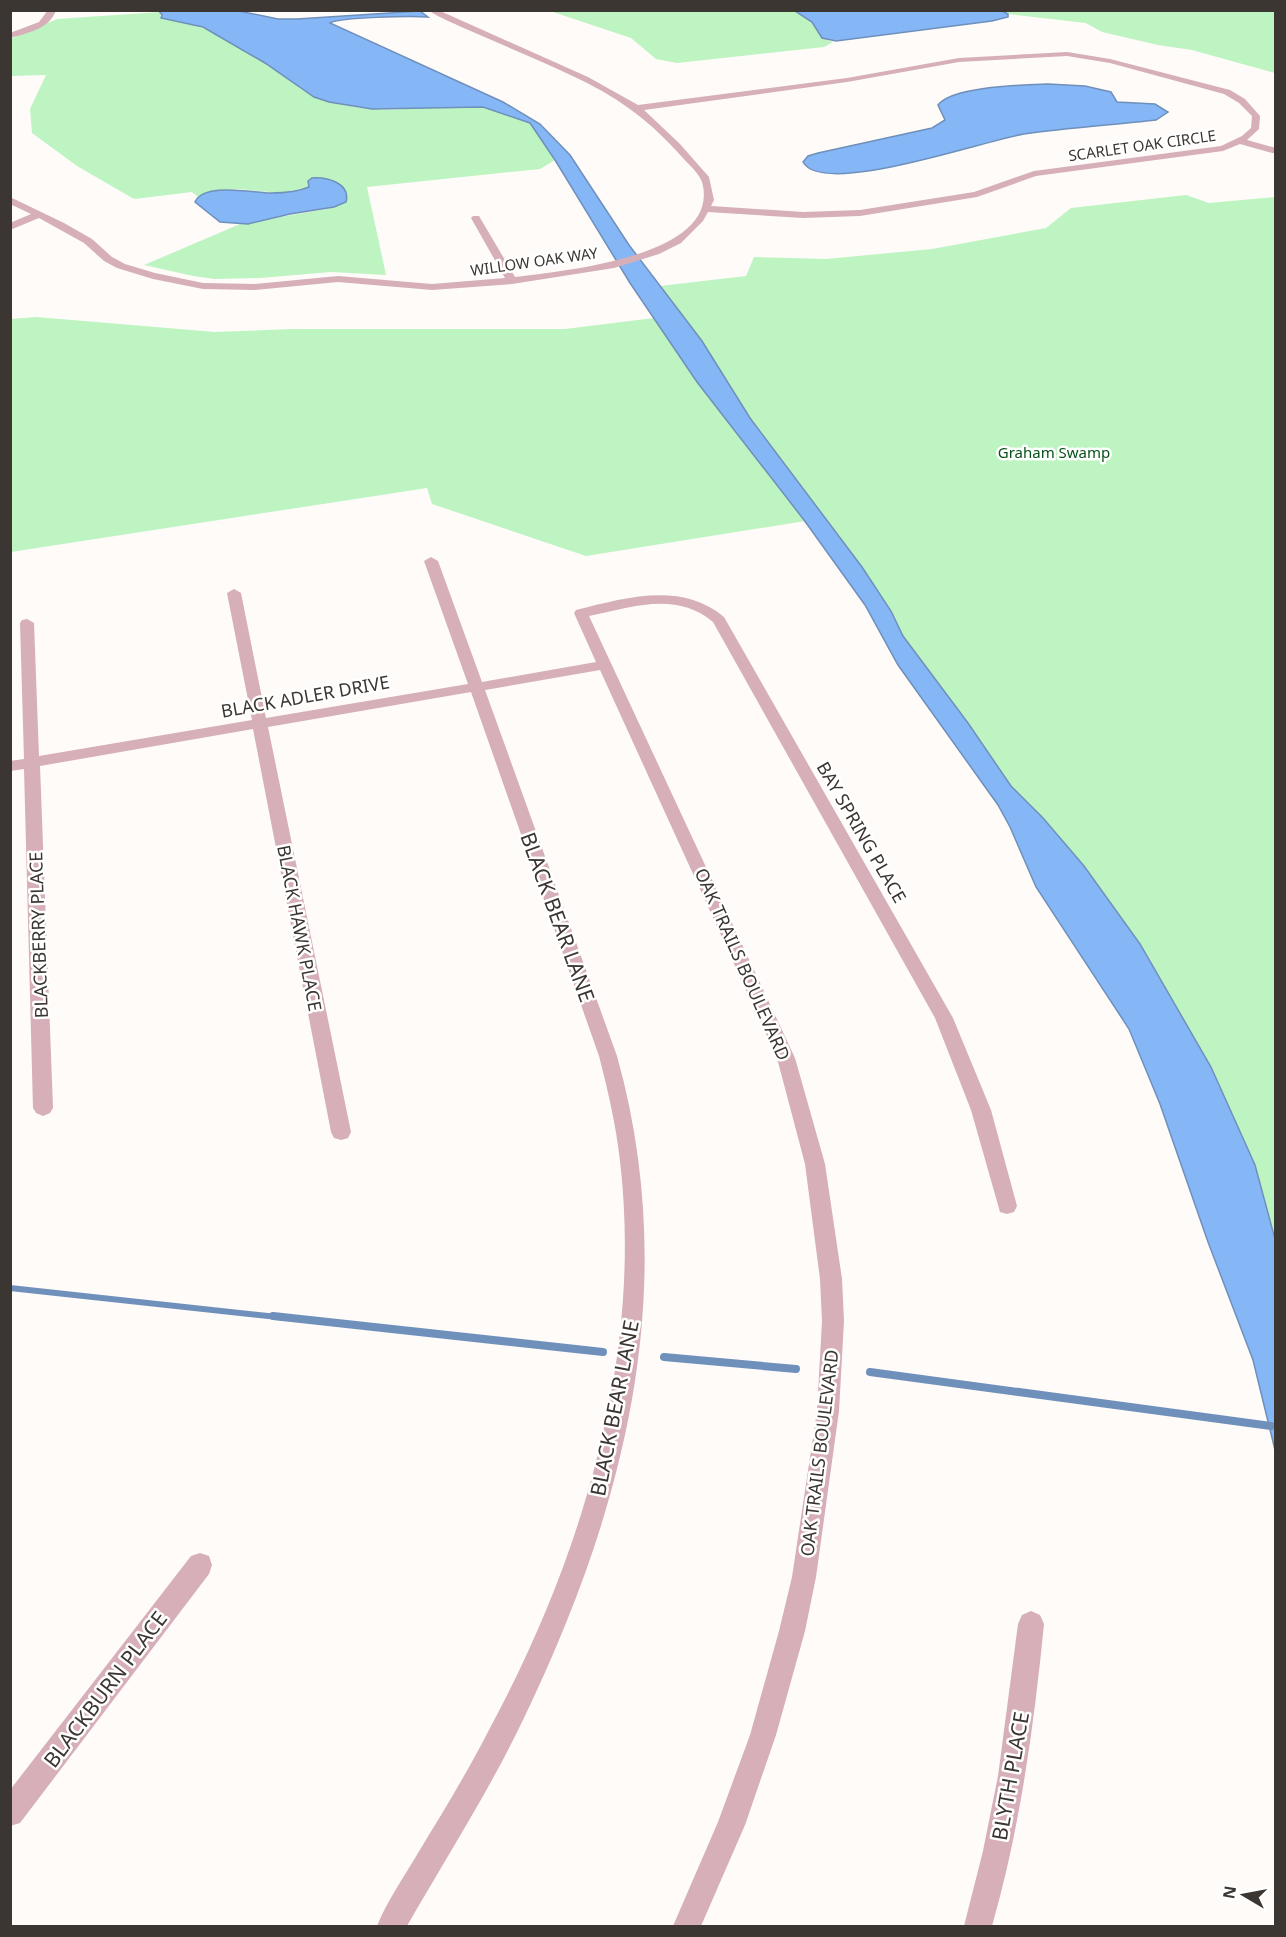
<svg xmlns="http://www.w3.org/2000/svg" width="1286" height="1937" viewBox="0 0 1286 1937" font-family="'Noto Sans',sans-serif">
<rect width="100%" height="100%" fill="#fefbf9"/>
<!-- green -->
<path fill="#bdf4c1" d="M 550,11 L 795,11 L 812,21 L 827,40 L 833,42 L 824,47 L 677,63 L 656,59 L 631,38 Z
M 1000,11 L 1275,11 L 1275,73 L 1192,50 L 1158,45 L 1102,32 L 1086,23 L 1008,14 Z
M 160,12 L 161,18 C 206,22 244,49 280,73 C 291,81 302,91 314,97 C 325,101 339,104 350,106 C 406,118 481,92 530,123 L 555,160 L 540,169 L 367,187 L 386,275 L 331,272 L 260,278 L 215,279 L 193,276 L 144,265 L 240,224 L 327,209 L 347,196 C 341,182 324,175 310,180 L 309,187 L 280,193 L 238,189 L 202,194 L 198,197 L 192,192 L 134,199 L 77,166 L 32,133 L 30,109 L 46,75 L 11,76 L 10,39 L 57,19 Z
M 1186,195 L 1209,203 L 1275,197 L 1275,1239 L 1255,1165 L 1211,1067 L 1140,944 L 1084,866 L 1043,818 L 1011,786 L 968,723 L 903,636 L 891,610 L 824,518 L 586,556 L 432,504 L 427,488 L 11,552 L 11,319 L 36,317 L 215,332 L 292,329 L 565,329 L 654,318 L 634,289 L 746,276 L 754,257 L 826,259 L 932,249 L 1046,228 L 1071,208 Z"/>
<!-- water -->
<path fill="#85b6f6" stroke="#6f90bb" stroke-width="1.5" d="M 1000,10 L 1008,14 L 1008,17 L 992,21 L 836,41 L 822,38 L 812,22 L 795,11 Z
M 159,11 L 239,11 L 278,19 L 297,19 L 420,11 L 428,17 C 412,16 340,17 330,23 L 503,102 L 540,124 L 570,155 L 629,245 L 702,341 L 750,418 L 862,567 L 891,611 L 903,636 L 968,723 L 1011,786 L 1043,818 L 1084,866 L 1140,944 L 1211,1067 L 1255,1165 L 1275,1239 L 1275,1450 L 1253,1360 L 1208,1242 L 1160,1104 L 1129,1029 L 1036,887 L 1010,827 L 998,805 L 898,665 L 865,605 L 804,520 L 697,382 L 630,283 L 555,160 L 530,123 L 483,107 L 372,109 L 329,102 L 314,97 L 265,63 L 203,27 L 161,18 L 162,15 Z
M 1048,84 L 1085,86 L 1111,92 L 1117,102 L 1155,104 L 1168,112 L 1156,120 C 1112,125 1067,128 1024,134 C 985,140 823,198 803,162 L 808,156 L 818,153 L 932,128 L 945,120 L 938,105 C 952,86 1024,85 1048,84 Z
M 312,178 C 327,177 351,183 346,202 L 334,207 L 290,214 L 248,224 L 220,222 L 195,202 C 204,182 253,193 271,193 C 284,193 297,192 309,187 L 308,181 Z"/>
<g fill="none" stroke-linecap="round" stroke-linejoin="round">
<!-- stream-far1 -->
<path stroke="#6f90bb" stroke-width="6" d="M 10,1288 L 287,1318"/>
<!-- stream -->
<path stroke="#6f90bb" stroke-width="8" d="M 273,1316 L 603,1352
M 664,1357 L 796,1369
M 870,1372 L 1271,1426"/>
<!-- minor -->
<path fill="#d6afb9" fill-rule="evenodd" d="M 48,10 L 56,10 C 50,29 27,33 10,38 L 10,33 L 39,22 Z
M 428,10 L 438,10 L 588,77 L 638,105 L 847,78 L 959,58 L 1067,52 L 1110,59 L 1230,90 L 1245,99 L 1260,116 L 1259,129 L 1247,140 L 1276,148 L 1276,154 L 1240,144 L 1223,151 L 1036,176 L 977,197 L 860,216 L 803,218 L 708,212 L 703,221 L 681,243 L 659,254 L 614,268 L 512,284 L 432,290 L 338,282 L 255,290 L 203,289 L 153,279 L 117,268 L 104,261 L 84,243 L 39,218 L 10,230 L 10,223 L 31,214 L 10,204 L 10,197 L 64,223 L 92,239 L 112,257 L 125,264 L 155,273 L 203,283 L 255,284 L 338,276 L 432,284 L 505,278 L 471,218 L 473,216 L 479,216 L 515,277 C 561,271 723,257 702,182 C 699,173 688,164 682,157 C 652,123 622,100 581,80 C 546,63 509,48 473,32 C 458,25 441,19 428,10 ZM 1067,56 L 1110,63 L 1224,94 L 1239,103 L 1252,116 L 1251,128 L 1242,136 L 1221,146 L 1034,171 L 974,192 L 860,210 L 803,212 L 711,206 L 714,200 L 709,177 L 680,144 L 644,110 L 847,82 L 959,62 Z
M 431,557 L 438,561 L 482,682 L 596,662 L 574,613 L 576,610 C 625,598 681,581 724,617 L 953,1018 L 991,1110 L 1017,1206 L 1014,1212 L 1007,1214 L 1000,1212 L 971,1110 L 935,1018 L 713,622 C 676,591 633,607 589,616 L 795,1058 L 825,1164 L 842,1279 L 844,1321 L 839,1411 L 816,1577 L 805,1631 L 776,1735 L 745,1825 L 701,1926 L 673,1926 L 718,1822 L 750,1735 L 779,1631 L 792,1577 L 817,1411 L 822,1321 L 820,1279 L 805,1164 L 777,1058 L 600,670 L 485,690 L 617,1056 C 682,1289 625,1508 523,1720 C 489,1791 446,1858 407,1926 L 377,1926 C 387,1901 404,1877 418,1853 C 443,1812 468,1771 490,1728 C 582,1557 643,1357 620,1161 C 616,1125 608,1091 599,1056 L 471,692 L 268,727 L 351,1132 L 348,1138 L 341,1140 L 334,1138 L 331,1132 L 253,729 L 40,766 L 53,1108 L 50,1113 L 43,1116 L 36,1113 L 33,1108 L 24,769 L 10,771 L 10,761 L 24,759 L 20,623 L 22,620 L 27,619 L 34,623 L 39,756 L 252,720 L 227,593 L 234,589 L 241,593 L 266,718 L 468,684 L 424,561 Z
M 200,1553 L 209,1556 L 212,1565 L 209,1574 L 20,1823 L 10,1826 L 10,1790 L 191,1556 Z
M 1031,1611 L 1040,1615 L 1044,1624 C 1034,1726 1020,1828 992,1926 L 964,1926 L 983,1851 L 998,1776 L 1018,1624 L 1022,1615 Z"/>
</g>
<g text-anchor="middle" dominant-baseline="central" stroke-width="5" stroke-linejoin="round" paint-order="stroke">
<!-- far-street labels -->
<g font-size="15" fill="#3c3632" stroke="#fff">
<text transform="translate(1142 145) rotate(-8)">SCARLET OAK CIRCLE</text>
<text transform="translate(534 261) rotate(-8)">WILLOW OAK WAY</text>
</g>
<!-- far-park labels -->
<g font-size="15" fill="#07511a" stroke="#fff">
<text x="1054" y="452">Graham Swamp</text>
</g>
<!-- street labels -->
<g font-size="18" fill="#3c3632" stroke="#fff">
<text transform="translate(305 696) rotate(-10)">BLACK ADLER DRIVE</text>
<text transform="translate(862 832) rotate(60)">BAY SPRING PLACE</text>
<text transform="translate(300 928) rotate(79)">BLACK HAWK PLACE</text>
<text transform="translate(38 935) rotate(-92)">BLACKBERRY PLACE</text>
<text transform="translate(743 964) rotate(66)">OAK TRAILS BOULEVARD</text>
<text transform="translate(819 1453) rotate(-83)">OAK TRAILS BOULEVARD</text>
</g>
<!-- near-street labels -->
<g font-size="21" fill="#3c3632" stroke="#fff">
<text transform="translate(558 917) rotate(70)">BLACK BEAR LANE</text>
<text transform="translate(614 1408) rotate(-79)">BLACK BEAR LANE</text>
<text transform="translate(105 1689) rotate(-53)">BLACKBURN PLACE</text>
<text transform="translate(1010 1776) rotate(-80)">BLYTH PLACE</text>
</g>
</g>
<!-- border -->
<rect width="1286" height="1937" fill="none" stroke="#3c3632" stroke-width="24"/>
<!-- north arrow -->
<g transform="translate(1244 1895) rotate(280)" stroke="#ffffff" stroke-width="4.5" paint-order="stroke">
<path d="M0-4.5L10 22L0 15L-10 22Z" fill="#3c3632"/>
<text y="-9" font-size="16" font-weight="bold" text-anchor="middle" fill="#3c3632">N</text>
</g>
</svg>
